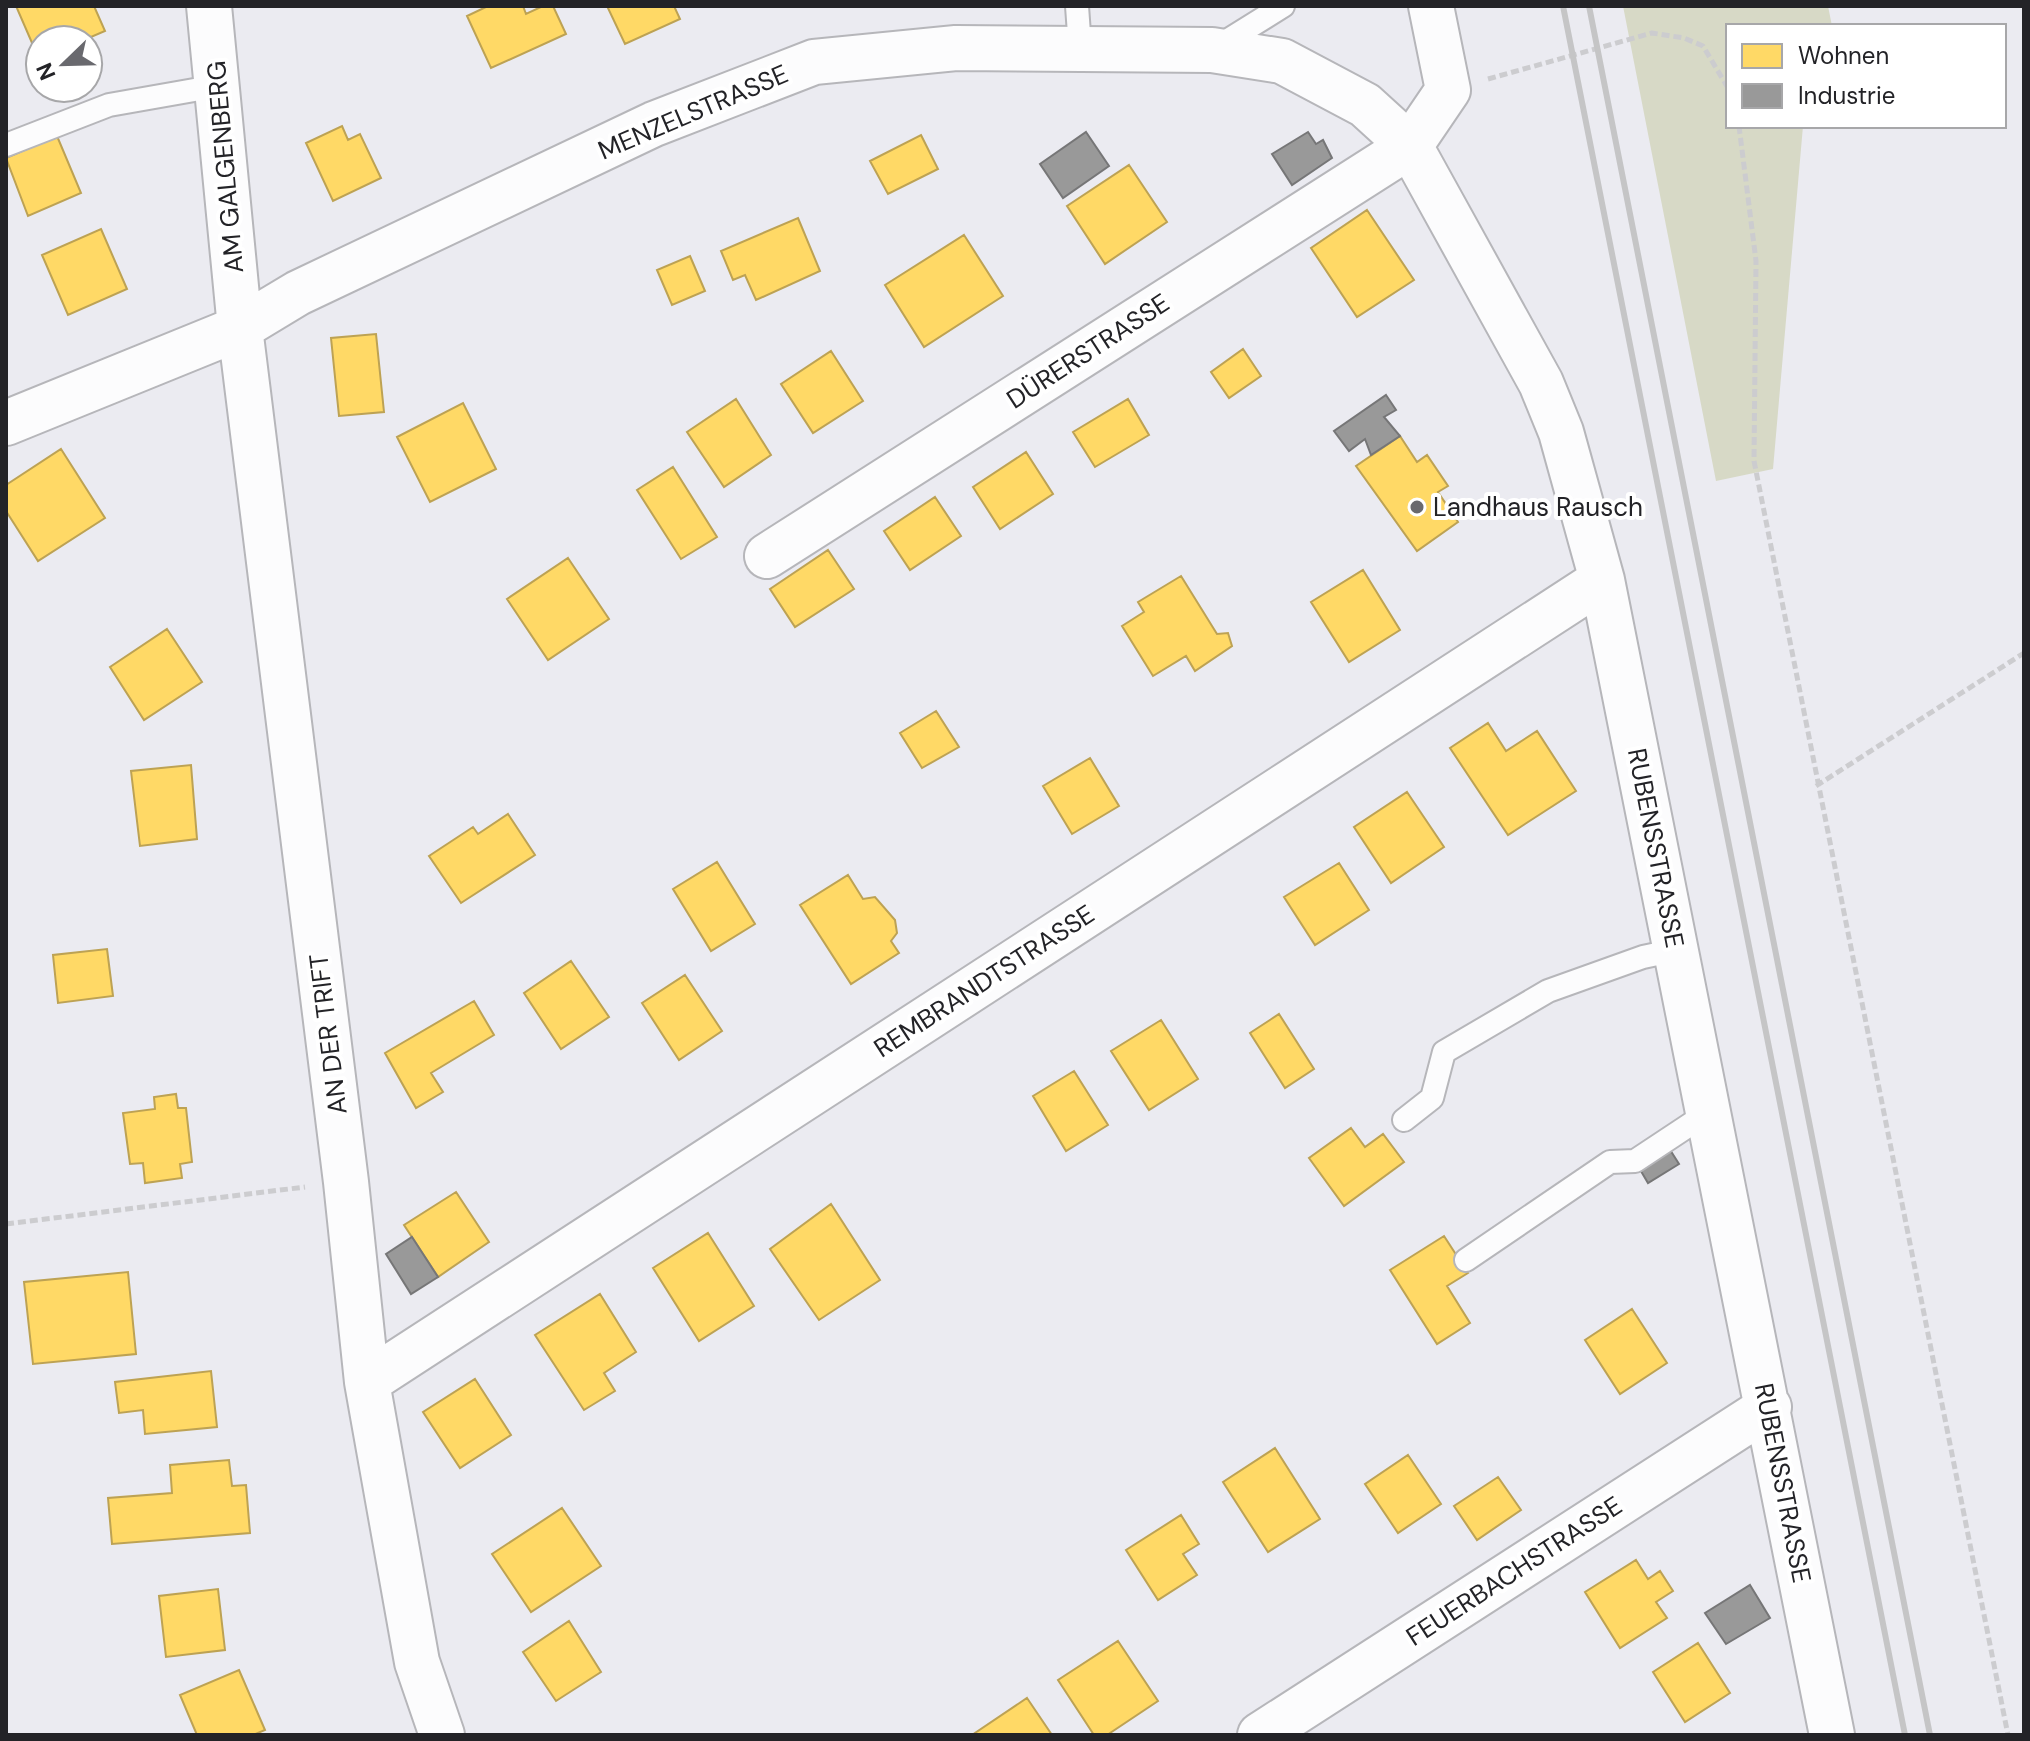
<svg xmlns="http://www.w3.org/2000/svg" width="2030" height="1741" viewBox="0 0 2030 1741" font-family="'DM Sans',sans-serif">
<rect width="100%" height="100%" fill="#ebebf1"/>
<!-- green -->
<path fill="#d7d9c6" d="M 1623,6 L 1828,6 L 1832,26 L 1728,26 L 1728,126 L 1803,126 L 1773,469 L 1716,481 Z"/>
<!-- homes -->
<path fill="#ffd966" stroke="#bda253" stroke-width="2" d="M 16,6 L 94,6 L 105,31 L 84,40 L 40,40 L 39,59 Z
M 488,6 L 523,6 L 526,14 L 543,6 L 553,6 L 566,34 L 491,68 L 467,16 Z
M 607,6 L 674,6 L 680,19 L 625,44 Z
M 342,126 L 348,140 L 360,134 L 381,178 L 333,201 L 306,143 Z
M 921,135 L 938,169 L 888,194 L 870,161 Z
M 57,136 L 81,193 L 28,216 L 6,158 Z
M 1129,165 L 1167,222 L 1105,264 L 1067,206 Z
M 1367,210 L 1414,280 L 1357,317 L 1311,248 Z
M 798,218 L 820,271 L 756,300 L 745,275 L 733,280 L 721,251 Z
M 101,229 L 127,289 L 68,315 L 42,255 Z
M 964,235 L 1003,296 L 924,347 L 885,285 Z
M 690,256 L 705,291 L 672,305 L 657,270 Z
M 376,334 L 384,412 L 339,416 L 331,338 Z
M 1243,349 L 1261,376 L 1229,398 L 1211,372 Z
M 831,351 L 863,401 L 813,433 L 781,384 Z
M 736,399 L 771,455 L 724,487 L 687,432 Z
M 1128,399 L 1149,435 L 1095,467 L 1073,432 Z
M 463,403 L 496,469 L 430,502 L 397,437 Z
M 1400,436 L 1417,462 L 1427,455 L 1448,486 L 1438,492 L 1458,522 L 1417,551 L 1356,466 Z
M 61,449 L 105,518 L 38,561 L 6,511 L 6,485 Z
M 1026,452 L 1053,494 L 1000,529 L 973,487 Z
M 673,467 L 717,537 L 681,559 L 637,490 Z
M 935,497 L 961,536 L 910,570 L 884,531 Z
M 828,550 L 854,589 L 795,627 L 770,589 Z
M 568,558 L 609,619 L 548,660 L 507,599 Z
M 1363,570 L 1400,630 L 1349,662 L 1311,602 Z
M 1181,576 L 1217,634 L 1228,633 L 1232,646 L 1195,671 L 1186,656 L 1153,676 L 1122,626 L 1144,612 L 1138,602 Z
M 167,629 L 202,682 L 144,720 L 110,667 Z
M 936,711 L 959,747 L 922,768 L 900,733 Z
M 1488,723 L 1506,751 L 1537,731 L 1576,791 L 1508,835 L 1450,748 Z
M 1090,758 L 1119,806 L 1072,834 L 1043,786 Z
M 191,765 L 197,839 L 140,846 L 131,771 Z
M 1407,792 L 1444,847 L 1391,883 L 1354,827 Z
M 508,814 L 535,855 L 461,903 L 429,856 L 473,827 L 478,834 Z
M 717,862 L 755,924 L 711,951 L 673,889 Z
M 1339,863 L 1369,910 L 1315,945 L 1284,897 Z
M 848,875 L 863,899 L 875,897 L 895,920 L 897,933 L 891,941 L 899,953 L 851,984 L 800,905 Z
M 107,949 L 113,996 L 58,1003 L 53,955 Z
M 571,961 L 609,1017 L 561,1049 L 524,993 Z
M 685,975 L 722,1031 L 679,1060 L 642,1003 Z
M 474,1001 L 494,1035 L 431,1073 L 443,1092 L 416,1108 L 385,1053 Z
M 1279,1014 L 1314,1069 L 1285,1088 L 1250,1033 Z
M 1161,1020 L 1198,1079 L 1149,1110 L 1111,1051 Z
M 1074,1071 L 1108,1125 L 1066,1151 L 1033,1096 Z
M 176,1094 L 178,1108 L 186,1108 L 192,1162 L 180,1164 L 182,1178 L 145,1183 L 143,1163 L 130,1164 L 123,1113 L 155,1109 L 154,1097 Z
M 1351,1128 L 1365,1147 L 1383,1134 L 1404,1162 L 1344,1206 L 1309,1158 Z
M 456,1192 L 489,1242 L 438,1277 L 404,1225 Z
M 831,1204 L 880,1280 L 819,1320 L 770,1249 Z
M 708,1233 L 754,1306 L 699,1341 L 653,1268 Z
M 1444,1236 L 1468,1273 L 1447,1286 L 1470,1323 L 1437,1344 L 1390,1270 Z
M 128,1272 L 136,1354 L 33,1364 L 24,1282 Z
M 600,1294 L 636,1352 L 604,1373 L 615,1391 L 584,1410 L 535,1335 Z
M 1632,1309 L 1667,1363 L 1620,1394 L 1585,1340 Z
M 211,1371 L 217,1427 L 145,1434 L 143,1410 L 119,1413 L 115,1382 Z
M 475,1379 L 511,1435 L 460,1468 L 423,1412 Z
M 1275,1448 L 1320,1519 L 1268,1552 L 1223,1482 Z
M 1408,1455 L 1441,1504 L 1398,1533 L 1365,1484 Z
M 229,1460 L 232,1486 L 246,1485 L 250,1533 L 112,1544 L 108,1498 L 172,1493 L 170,1465 Z
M 1498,1477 L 1521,1510 L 1477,1540 L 1454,1506 Z
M 562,1508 L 601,1566 L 531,1612 L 492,1554 Z
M 1181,1515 L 1199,1544 L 1183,1554 L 1197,1575 L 1158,1600 L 1126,1550 Z
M 1636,1560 L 1648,1579 L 1660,1571 L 1673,1591 L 1656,1602 L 1667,1618 L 1620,1648 L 1585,1592 Z
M 218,1589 L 225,1650 L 166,1657 L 159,1596 Z
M 569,1621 L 601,1672 L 556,1701 L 523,1652 Z
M 1118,1641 L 1158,1701 L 1107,1735 L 1094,1735 L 1058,1680 Z
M 1698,1643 L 1730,1693 L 1685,1722 L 1653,1672 Z
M 239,1670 L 265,1730 L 253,1735 L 197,1735 L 180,1695 Z
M 1027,1698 L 1052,1735 L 972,1735 Z"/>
<!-- industry -->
<path fill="#999" stroke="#767677" stroke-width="2" d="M 1086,132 L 1109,166 L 1063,198 L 1040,164 Z
M 1308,132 L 1316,144 L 1323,140 L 1332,158 L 1292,185 L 1272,154 Z
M 1386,395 L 1396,410 L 1384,417 L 1400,436 L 1371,455 L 1365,439 L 1349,451 L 1334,431 Z
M 1660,1134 L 1679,1164 L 1648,1183 L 1635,1161 Z
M 412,1237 L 438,1277 L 411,1294 L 386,1254 Z
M 1750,1585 L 1770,1618 L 1726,1644 L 1705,1613 Z"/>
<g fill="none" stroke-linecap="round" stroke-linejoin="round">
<defs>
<path id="lane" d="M 1077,6 L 1080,48
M 1217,47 L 1283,6
M 6,145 L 109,105 L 217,86
M 1404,1120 L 1432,1098 L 1444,1052 L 1548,991 L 1643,957 L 1676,950
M 1466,1260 L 1610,1162 L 1635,1161 L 1709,1112"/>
<path id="street" d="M 209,6 L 240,328 L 346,1182 L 367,1382 L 417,1662 L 442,1735
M 6,423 L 240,328 L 298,293 L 654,124 L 814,62 L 956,48 L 1212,50 L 1282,61 L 1365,105 L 1410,146 L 1541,383 L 1561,432 L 1602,580 L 1832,1735
M 767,556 L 1410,146 L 1448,90 L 1431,6
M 367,1382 L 1602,580
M 1260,1735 L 1769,1407"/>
</defs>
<!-- lane casing -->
<use href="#lane" stroke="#b6b6ba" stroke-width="26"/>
<!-- street casing -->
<use href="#street" stroke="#b6b6ba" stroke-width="48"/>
<!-- path -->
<path stroke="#cccccf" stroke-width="5" stroke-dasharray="8 4" stroke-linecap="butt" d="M 1488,79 L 1652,33 L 1684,38 L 1703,46 L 1728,88
M 1739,126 L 1756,261 L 1754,461 L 2008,1735
M 1816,786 L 2024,653
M 6,1224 L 305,1187"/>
<!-- lane -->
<use href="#lane" stroke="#fcfcfd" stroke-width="22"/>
<!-- street -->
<use href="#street" stroke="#fcfcfd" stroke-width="44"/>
<!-- rail -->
<path stroke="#c5c5c6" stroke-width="6" d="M 1563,6 L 1905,1735
M 1589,6 L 1930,1735"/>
</g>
<!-- markers -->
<circle fill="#69696e" stroke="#fff" stroke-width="3" cx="1417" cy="507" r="8"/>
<g text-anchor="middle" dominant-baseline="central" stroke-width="8" stroke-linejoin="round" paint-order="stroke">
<!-- street labels -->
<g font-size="26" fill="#232327" stroke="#fff">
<text transform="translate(693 112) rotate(-23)">MENZELSTRASSE</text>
<text transform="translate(225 167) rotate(-95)">AM GALGENBERG</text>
<text transform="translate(1088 351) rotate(-33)">DÜRERSTRASSE</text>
<text transform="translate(1656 848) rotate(79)">RUBENSSTRASSE</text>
<text transform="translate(984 981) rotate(-33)">REMBRANDTSTRASSE</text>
<text transform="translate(328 1034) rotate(-97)">AN DER TRIFT</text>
<text transform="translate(1783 1483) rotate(79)">RUBENSSTRASSE</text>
<text transform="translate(1514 1571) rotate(-33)">FEUERBACHSTRASSE</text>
</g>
<!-- poi labels -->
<g font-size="26" fill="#232327" stroke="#fff" text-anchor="start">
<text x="1433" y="507">Landhaus Rausch</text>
</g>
</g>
<!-- border -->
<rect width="2030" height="1741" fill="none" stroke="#232327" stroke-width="16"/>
<!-- legend -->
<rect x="1726" y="24" width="280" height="104" fill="#ffffff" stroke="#a7a7a9" stroke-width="2"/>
<rect x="1742" y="44" width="40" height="24" fill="#ffd966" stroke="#a7a7a9" stroke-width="2"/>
<text x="1798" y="64" font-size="24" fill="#232327">Wohnen</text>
<rect x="1742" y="84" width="40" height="24" fill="#999999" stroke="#a7a7a9" stroke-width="2"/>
<text x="1798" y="104" font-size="24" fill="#232327">Industrie</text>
<!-- north arrow -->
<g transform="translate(64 64) rotate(247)"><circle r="38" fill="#ffffff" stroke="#a7a7a9" stroke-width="2"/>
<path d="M0-6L14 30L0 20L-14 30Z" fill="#69696e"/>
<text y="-12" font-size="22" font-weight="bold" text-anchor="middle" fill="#232327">N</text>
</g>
</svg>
